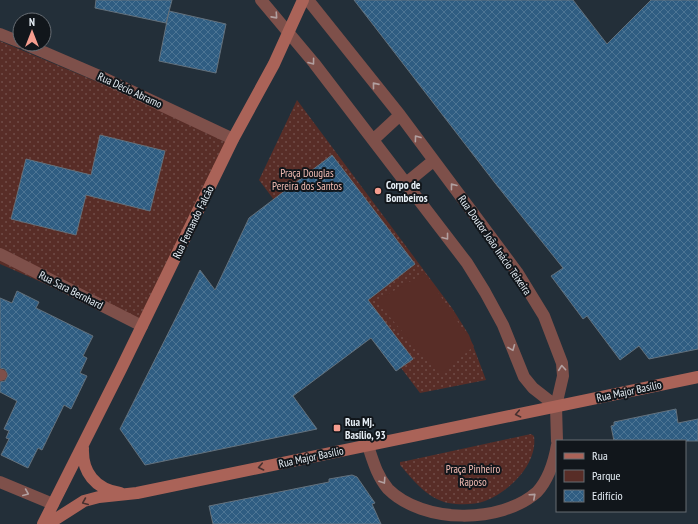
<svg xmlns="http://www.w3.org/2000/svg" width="698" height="524" viewBox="0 0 698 524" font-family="'PT Sans Narrow',sans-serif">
<defs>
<pattern id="green-dots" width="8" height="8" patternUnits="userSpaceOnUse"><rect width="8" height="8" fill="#582d27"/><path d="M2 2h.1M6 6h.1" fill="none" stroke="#704c47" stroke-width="1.8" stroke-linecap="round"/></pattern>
<pattern id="building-cross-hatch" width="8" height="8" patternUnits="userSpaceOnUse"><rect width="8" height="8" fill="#2f5d82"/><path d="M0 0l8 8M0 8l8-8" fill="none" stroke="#4d7594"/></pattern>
</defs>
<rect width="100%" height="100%" fill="#232f39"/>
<!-- green -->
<path fill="url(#green-dots)" d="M 0,41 L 233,139 L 142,326 L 0,264 Z
M 297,100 L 452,308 L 469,335 L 486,380 L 420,393 L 259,180 Z
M 531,434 L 534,436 C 538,464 509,492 485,501 C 475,505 459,505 448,503 C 427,498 414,481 400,465 L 400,462 L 406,461 Z"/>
<!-- pitch -->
<path fill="#582d27" d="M 425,273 L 474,346 L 440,375 L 376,301 Z"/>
<!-- building -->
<path fill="url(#building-cross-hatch)" stroke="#63717d" d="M 96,0 L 172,0 L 166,23 L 95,8 Z
M 354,0 L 573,0 L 607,44 L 651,0 L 698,0 L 698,349 L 649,359 L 639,346 L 620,360 L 587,316 L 583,319 L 551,276 L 563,268 L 495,183 Z
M 169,11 L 226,24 L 216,73 L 159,61 Z
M 100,135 L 165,151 L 150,211 L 86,195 L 76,235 L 11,219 L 26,159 L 91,175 Z
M 332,155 L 415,264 L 368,300 L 413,359 L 396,371 L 371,338 L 293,396 L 317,429 L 145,465 L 120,429 L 200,270 L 215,290 L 249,218 Z
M 17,291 L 39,302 L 36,308 L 93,336 L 83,356 L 87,358 L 80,373 L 87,376 L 71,409 L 64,405 L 42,450 L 38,448 L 28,468 L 1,455 L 9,439 L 6,438 L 9,431 L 4,429 L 17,401 L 0,392 L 0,382 L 5,381 L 8,375 L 5,369 L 0,368 L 0,298 L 12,303 Z
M 676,409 L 678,423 L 698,419 L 698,441 L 614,441 L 611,426 L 614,425 L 614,422 Z
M 352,475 L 357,477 L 375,503 L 372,504 L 381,524 L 213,524 L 209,506 L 329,482 L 329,479 Z"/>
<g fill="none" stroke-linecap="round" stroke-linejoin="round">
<!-- pedestrian -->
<path stroke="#7e504a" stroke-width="12" d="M 0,375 L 1,375"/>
<!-- minor -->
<path stroke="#7e504a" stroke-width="12" d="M 0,34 L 20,42
M 25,44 L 97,75 L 233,139
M 0,254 L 142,326
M 556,406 L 557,441
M 368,446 C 373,461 377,476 388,489 C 423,524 501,524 537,492 C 549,479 554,462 557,445
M 0,482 L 53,504"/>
<!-- tertiary -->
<path stroke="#7e504a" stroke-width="12" d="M 261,0 L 314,63 L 467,263 L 485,292 L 503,325 L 524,377 L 533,388 L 556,406 L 563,376 L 562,363 L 544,316 L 517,272 L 400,115 L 308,0
M 373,140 L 400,115
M 405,184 L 433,161"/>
<!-- secondary -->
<path stroke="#aa6358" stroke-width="12" d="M 83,448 C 82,472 95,489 120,493
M 43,524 L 121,369 L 233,139 L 274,64 L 303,0
M 48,524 L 84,501 L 99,497 L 137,493 L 698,377"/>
</g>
<!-- one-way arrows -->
<defs><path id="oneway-chevron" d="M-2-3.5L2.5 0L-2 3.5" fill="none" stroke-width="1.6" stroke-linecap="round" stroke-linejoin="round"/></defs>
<g stroke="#b2a0a0">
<use href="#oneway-chevron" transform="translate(275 16) rotate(48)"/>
<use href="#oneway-chevron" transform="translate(312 62) rotate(53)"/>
<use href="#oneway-chevron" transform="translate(375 85) rotate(-129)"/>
<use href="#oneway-chevron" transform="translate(417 138) rotate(-126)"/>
<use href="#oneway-chevron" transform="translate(453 186) rotate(-128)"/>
<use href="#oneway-chevron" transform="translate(446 237) rotate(52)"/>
<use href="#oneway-chevron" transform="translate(512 348) rotate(68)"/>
<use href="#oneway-chevron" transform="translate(562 368) rotate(-95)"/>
<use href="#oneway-chevron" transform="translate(383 481) rotate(57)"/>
<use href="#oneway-chevron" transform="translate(26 493) rotate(23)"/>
<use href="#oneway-chevron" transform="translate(533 496) rotate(-42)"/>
</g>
<g stroke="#473130">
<use href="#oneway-chevron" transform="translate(518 414) rotate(168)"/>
<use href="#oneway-chevron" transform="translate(261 467) rotate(168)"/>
<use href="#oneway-chevron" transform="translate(85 502) rotate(157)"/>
</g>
<!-- markers -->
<g fill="#f59d8f" stroke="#11161b" stroke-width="1.5">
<circle cx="378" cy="191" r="4"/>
<rect x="333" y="424" width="8" height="8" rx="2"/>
</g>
<g text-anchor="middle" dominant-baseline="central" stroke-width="4" stroke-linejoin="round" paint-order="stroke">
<!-- street labels -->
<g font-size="11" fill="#e7eff6" stroke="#11161b">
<text transform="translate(130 90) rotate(25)">Rua Décio Abramo</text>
<text transform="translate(193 222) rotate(-64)">Rua Fernando Falcão</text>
<text transform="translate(495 245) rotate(55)">Rua Doutor João Inácio Teixeira</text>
<text transform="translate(71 290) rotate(27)">Rua Sara Bernhard</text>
<text transform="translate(629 391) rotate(-12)">Rua Major Basílio</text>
<text transform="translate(311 457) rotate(-12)">Rua Major Basílio</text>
</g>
<!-- park labels -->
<g font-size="11" fill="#f4bdb4" stroke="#11161b">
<text x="307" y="173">Praça Douglas<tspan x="307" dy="13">Pereira dos Santos</tspan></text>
<text x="473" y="469">Praça Pinheiro<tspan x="473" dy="13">Raposo</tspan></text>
</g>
<!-- poi labels -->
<g font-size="11" font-weight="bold" fill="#e7eff6" stroke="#11161b" text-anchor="start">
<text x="386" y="185">Corpo de<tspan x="386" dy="13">Bombeiros</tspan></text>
<text x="345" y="422">Rua Mj.<tspan x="345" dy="13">Basílio, 93</tspan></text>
</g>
</g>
<!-- legend -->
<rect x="556" y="440" width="130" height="72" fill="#11161b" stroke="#676d73"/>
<rect x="564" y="453" width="20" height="6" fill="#aa6358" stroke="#676d73"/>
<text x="592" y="460" font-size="12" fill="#e7eff6">Rua</text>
<rect x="564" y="470" width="20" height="12" fill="#582d27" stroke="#676d73"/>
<text x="592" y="480" font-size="12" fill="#e7eff6">Parque</text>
<rect x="564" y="490" width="20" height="12" fill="url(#building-cross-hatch)" stroke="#676d73"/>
<text x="592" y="500" font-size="12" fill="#e7eff6">Edifício</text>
<!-- north arrow -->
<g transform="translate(32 32)"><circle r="19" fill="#11161b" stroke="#676d73"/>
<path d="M0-3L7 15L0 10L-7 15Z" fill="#f59d8f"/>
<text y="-6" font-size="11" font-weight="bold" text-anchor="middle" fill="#e7eff6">N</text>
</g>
</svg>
